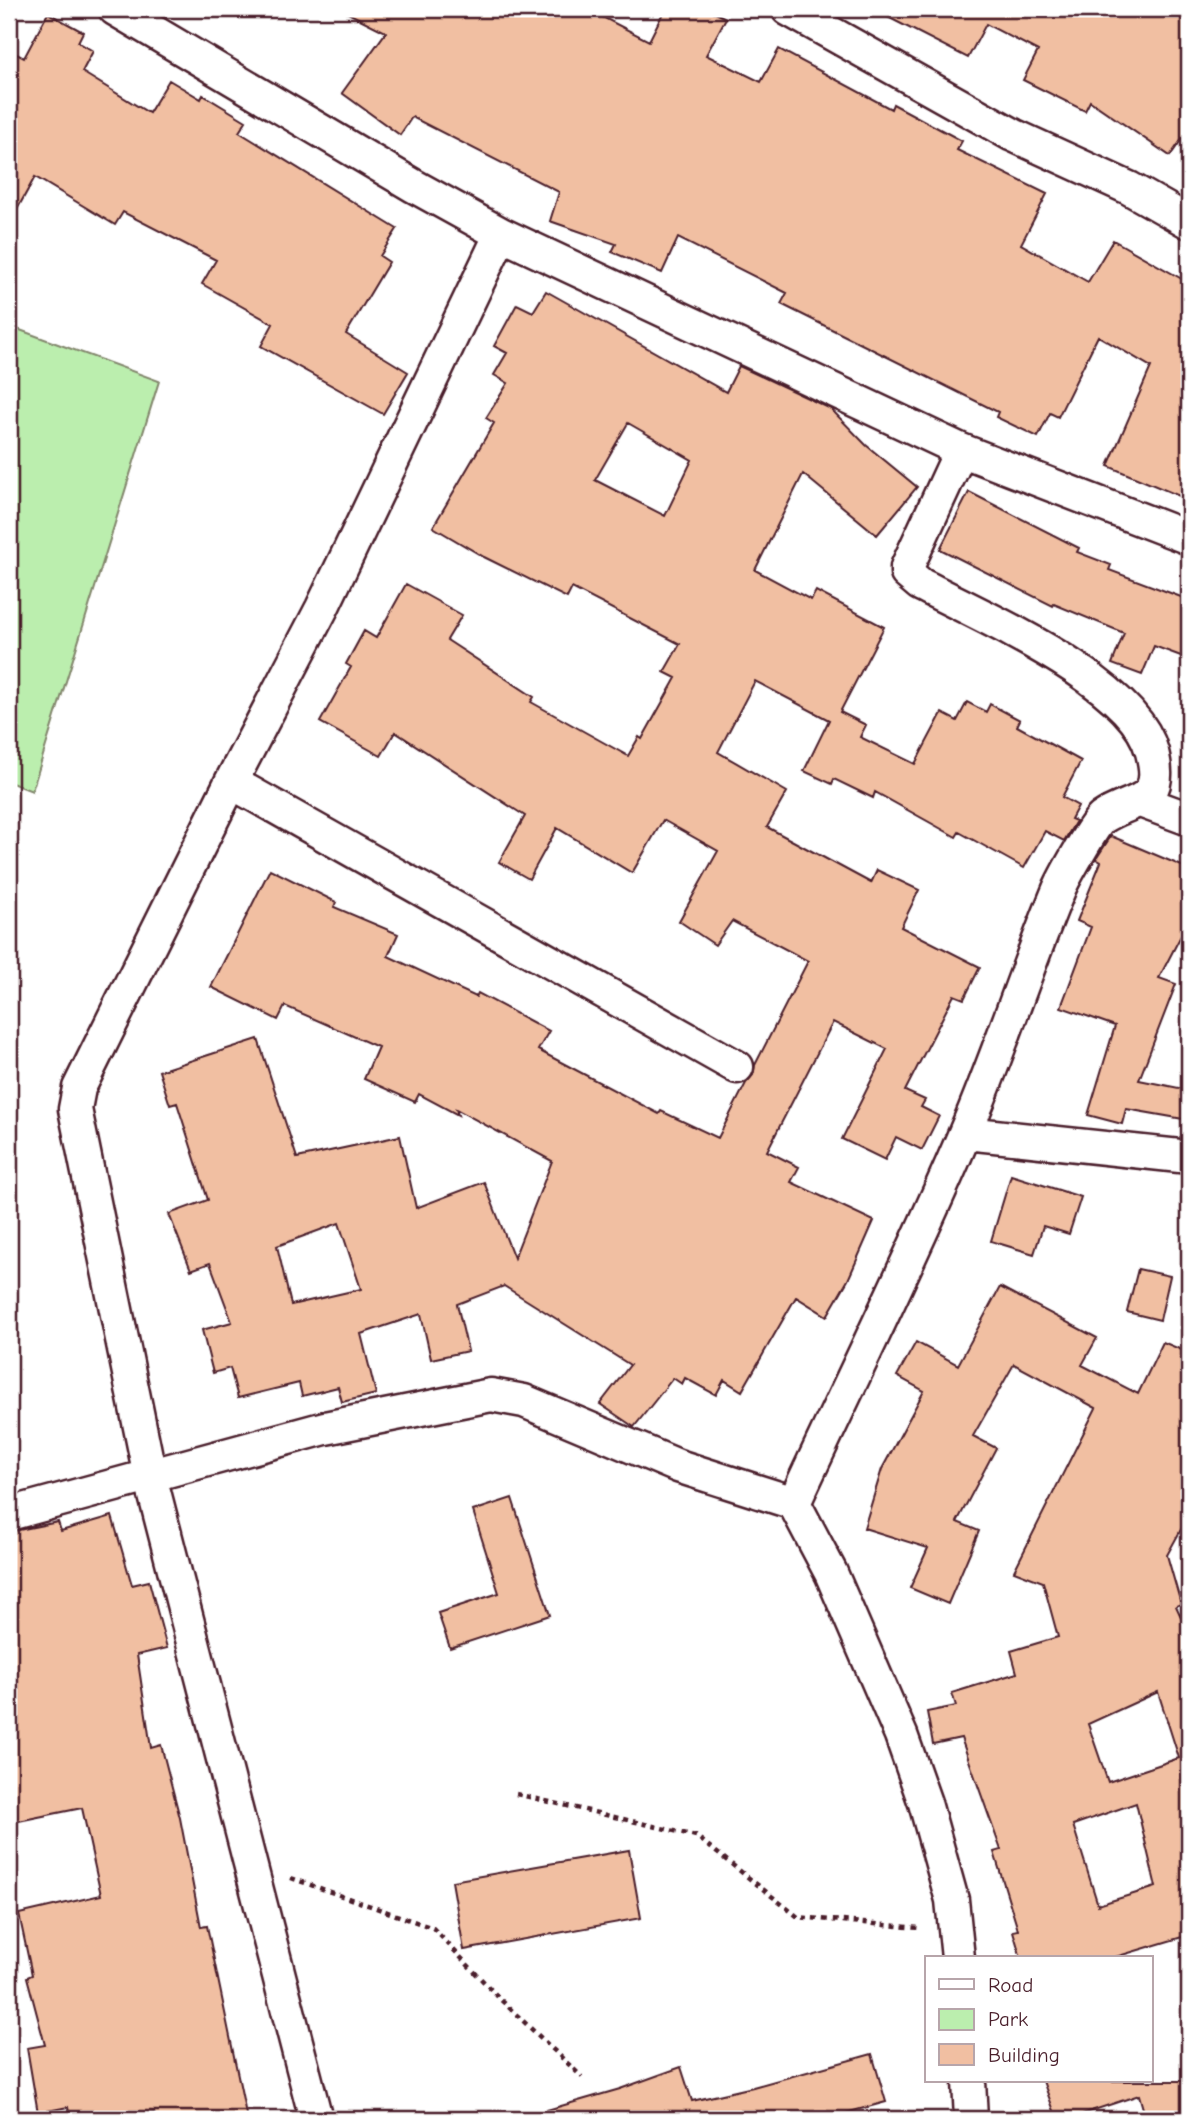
<svg xmlns="http://www.w3.org/2000/svg" width="1198" height="2128" viewBox="0 0 1198 2128" font-family="'Comic Neue',sans-serif">
<rect width="100%" height="100%" fill="#fff"/>
<filter id="ink" filterUnits="userSpaceOnUse"><feTurbulence type="fractalNoise" baseFrequency=".0143" numOctaves="2"/><feDisplacementMap in="SourceGraphic" scale="14" xChannelSelector="R" yChannelSelector="G"/><feConvolveMatrix kernelMatrix="1 2 1 2 8 2 1 2 1" color-interpolation-filters="sRGB"/></filter>
<g filter="url(#ink)">
<!-- green -->
<path fill="#bbeeae" stroke="#82866c" stroke-width="2" d="M 9,326 L 159,381 L 32,791 L 9,782 Z"/>
<!-- building -->
<path fill="#f1bfa2" stroke="#4a1f2b" stroke-width="2" fill-rule="evenodd" d="M 340,9 L 587,9 L 649,41 L 665,9 L 707,9 L 726,18 L 706,55 L 761,82 L 779,49 L 891,109 L 893,104 L 962,141 L 957,150 L 1047,194 L 1021,244 L 1088,282 L 1113,240 L 1189,283 L 1189,500 L 1108,466 L 1151,367 L 1098,336 L 1058,417 L 1050,413 L 1038,437 L 996,417 L 998,412 L 781,304 L 787,293 L 678,238 L 662,273 L 612,252 L 616,244 L 550,221 L 559,192 L 412,117 L 400,135 L 342,93 L 386,32 Z
M 872,9 L 1189,9 L 1189,129 L 1170,156 L 1090,101 L 1085,111 L 1023,80 L 1038,51 L 986,24 L 968,58 Z
M 48,13 L 83,32 L 78,42 L 93,51 L 82,72 L 149,113 L 169,80 L 201,99 L 203,95 L 246,121 L 239,132 L 397,229 L 380,256 L 389,262 L 346,334 L 408,372 L 383,414 L 261,346 L 273,324 L 202,284 L 216,260 L 123,212 L 115,225 L 35,177 L 9,224 L 9,50 L 24,58 Z
M 546,291 L 726,392 L 739,366 L 831,409 L 866,445 L 917,487 L 877,535 L 803,474 L 755,570 L 811,600 L 816,591 L 884,627 L 840,712 L 866,725 L 860,737 L 915,764 L 942,713 L 957,721 L 967,702 L 986,712 L 990,704 L 1020,720 L 1017,726 L 1081,761 L 1062,797 L 1078,806 L 1071,819 L 1076,821 L 1064,841 L 1045,831 L 1024,868 L 959,832 L 956,837 L 875,792 L 873,798 L 834,779 L 832,784 L 804,771 L 829,720 L 755,681 L 718,752 L 787,792 L 767,827 L 871,883 L 877,870 L 919,890 L 901,927 L 980,967 L 964,999 L 954,995 L 905,1091 L 925,1100 L 921,1107 L 939,1116 L 922,1150 L 896,1137 L 885,1160 L 842,1139 L 887,1049 L 833,1022 L 767,1151 L 799,1167 L 791,1182 L 874,1221 L 848,1280 L 827,1316 L 796,1297 L 742,1391 L 724,1380 L 716,1395 L 685,1378 L 682,1384 L 673,1378 L 634,1427 L 600,1404 L 630,1365 L 504,1286 L 457,1304 L 468,1351 L 431,1359 L 421,1314 L 361,1334 L 376,1394 L 342,1402 L 338,1387 L 302,1396 L 299,1383 L 238,1398 L 230,1368 L 213,1373 L 202,1330 L 232,1322 L 210,1263 L 191,1270 L 169,1214 L 208,1200 L 177,1103 L 170,1105 L 159,1071 L 258,1039 L 297,1158 L 400,1136 L 416,1208 L 484,1182 L 514,1258 L 552,1161 L 456,1109 L 458,1115 L 419,1094 L 415,1102 L 364,1079 L 378,1047 L 285,1006 L 278,1020 L 211,987 L 270,869 L 336,902 L 334,907 L 398,934 L 388,956 L 476,997 L 478,993 L 549,1031 L 538,1050 L 659,1114 L 661,1111 L 718,1138 L 746,1083 L 753,1075 L 755,1065 L 808,961 L 732,921 L 715,945 L 679,921 L 718,851 L 663,820 L 632,873 L 557,828 L 529,879 L 499,862 L 525,816 L 395,732 L 381,756 L 320,722 L 351,667 L 346,664 L 364,631 L 376,638 L 406,584 L 462,615 L 447,640 L 534,697 L 531,702 L 628,756 L 639,737 L 642,739 L 676,678 L 664,672 L 680,644 L 572,588 L 567,598 L 484,557 L 433,527 L 494,423 L 486,418 L 508,383 L 494,375 L 507,353 L 494,346 L 517,304 L 533,312 ZM 628,423 L 692,460 L 665,516 L 595,480 ZM 339,1223 L 361,1289 L 291,1305 L 277,1246 Z
M 969,492 L 1079,548 L 1077,552 L 1111,565 L 1109,570 L 1189,600 L 1189,659 L 1154,646 L 1142,675 L 1112,664 L 1124,633 L 1054,604 L 1053,606 L 940,549 Z
M 1111,836 L 1189,869 L 1189,920 L 1159,978 L 1176,984 L 1139,1080 L 1189,1090 L 1189,1120 L 1126,1109 L 1122,1124 L 1088,1115 L 1115,1026 L 1061,1007 L 1091,927 L 1077,921 L 1101,862 L 1096,859 Z
M 1011,1175 L 1081,1197 L 1069,1234 L 1043,1226 L 1034,1254 L 991,1241 Z
M 1138,1269 L 1170,1276 L 1160,1320 L 1127,1312 Z
M 1000,1287 L 1097,1338 L 1082,1365 L 1138,1394 L 1163,1342 L 1189,1353 L 1189,1515 L 1167,1555 L 1181,1604 L 1176,1606 L 1189,1634 L 1189,1935 L 1112,1958 L 1021,1958 L 1013,1931 L 1018,1930 L 994,1852 L 1001,1850 L 961,1738 L 933,1744 L 927,1712 L 956,1706 L 952,1693 L 1017,1673 L 1011,1651 L 1058,1637 L 1043,1582 L 1014,1571 L 1096,1408 L 1014,1364 L 973,1436 L 996,1448 L 957,1522 L 979,1531 L 948,1604 L 910,1588 L 928,1548 L 864,1528 L 882,1469 L 924,1391 L 897,1376 L 916,1342 L 958,1365 ZM 1158,1692 L 1179,1758 L 1108,1782 L 1088,1724 ZM 1136,1803 L 1156,1887 L 1098,1905 L 1073,1825 Z
M 512,1498 L 550,1615 L 450,1648 L 438,1613 L 499,1593 L 473,1511 Z
M 112,1516 L 132,1585 L 149,1581 L 167,1648 L 137,1655 L 151,1748 L 161,1745 L 180,1818 L 201,1927 L 207,1926 L 247,2119 L 156,2119 L 154,2112 L 108,2119 L 70,2119 L 68,2107 L 38,2113 L 27,2048 L 45,2045 L 27,1977 L 32,1975 L 19,1914 L 101,1895 L 82,1808 L 9,1823 L 9,1532 L 58,1522 L 61,1531 Z
M 629,1850 L 641,1918 L 464,1950 L 452,1881 Z
M 872,2054 L 886,2102 L 824,2119 L 548,2119 L 547,2110 L 620,2089 L 681,2067 L 692,2101 L 753,2087 Z
M 1043,2081 L 1189,2081 L 1189,2119 L 1146,2119 L 1139,2095 L 1067,2119 L 1057,2119 Z"/>
<g fill="none" stroke-linecap="round" stroke-linejoin="round">
<defs>
<path id="street" d="M 115,9 L 414,186 L 501,234 L 961,450 L 1189,538
M 788,9 L 1013,135 L 1129,188 L 1189,222
M 231,782 L 737,1067
M 1143,802 L 1189,819
M 966,1133 L 1189,1157
M 794,1503 C 851,1380 912,1258 965,1133 C 1000,1052 1026,968 1060,887 C 1065,876 1094,824 1102,818 C 1132,797 1166,807 1152,752 C 1134,681 982,617 920,584 L 907,573 L 907,567 L 961,450
M 9,1514 L 325,1428 L 491,1395 L 524,1401 L 678,1466 L 794,1503 L 831,1573 L 901,1735 L 925,1803 L 952,1900 L 958,1958
M 969,2081 L 971,2119
M 316,2119 L 150,1476 L 75,1109 L 79,1088 L 231,782 L 322,608 L 501,234"/>
</defs>
<!-- street casing -->
<use href="#street" stroke="#4a1f2b" stroke-width="37"/>
<!-- path -->
<path stroke="#4a1f2b" stroke-width="4.5" stroke-dasharray="5 5" stroke-linecap="butt" d="M 516,1794 L 696,1836 L 798,1917 L 919,1928
M 291,1878 L 433,1928 L 500,1999 L 582,2077"/>
<!-- street -->
<use href="#street" stroke="#fff" stroke-width="32"/>
</g>
</g>
<!-- margin -->
<rect width="1198" height="2128" fill="none" stroke="#fff" stroke-width="35"/>
<rect x="18" y="18" width="1163" height="2093" fill="none" stroke="#4a1f2b" stroke-width="2.5" filter="url(#ink)"/>
<!-- legend -->
<rect x="925" y="1956" width="228" height="126" fill="#ffffff" stroke="#b7a5aa" stroke-width="2"/>
<rect x="939" y="1979" width="35" height="10" fill="#ffffff" stroke="#b7a5aa" stroke-width="2"/>
<text x="988" y="1992" font-size="21" fill="#4a1f2b">Road</text>
<rect x="939" y="2009" width="35" height="21" fill="#bbeeae" stroke="#b7a5aa" stroke-width="2"/>
<text x="988" y="2026" font-size="21" fill="#4a1f2b">Park</text>
<rect x="939" y="2044" width="35" height="21" fill="#f1bfa2" stroke="#b7a5aa" stroke-width="2"/>
<text x="988" y="2062" font-size="21" fill="#4a1f2b">Building</text>
</svg>
